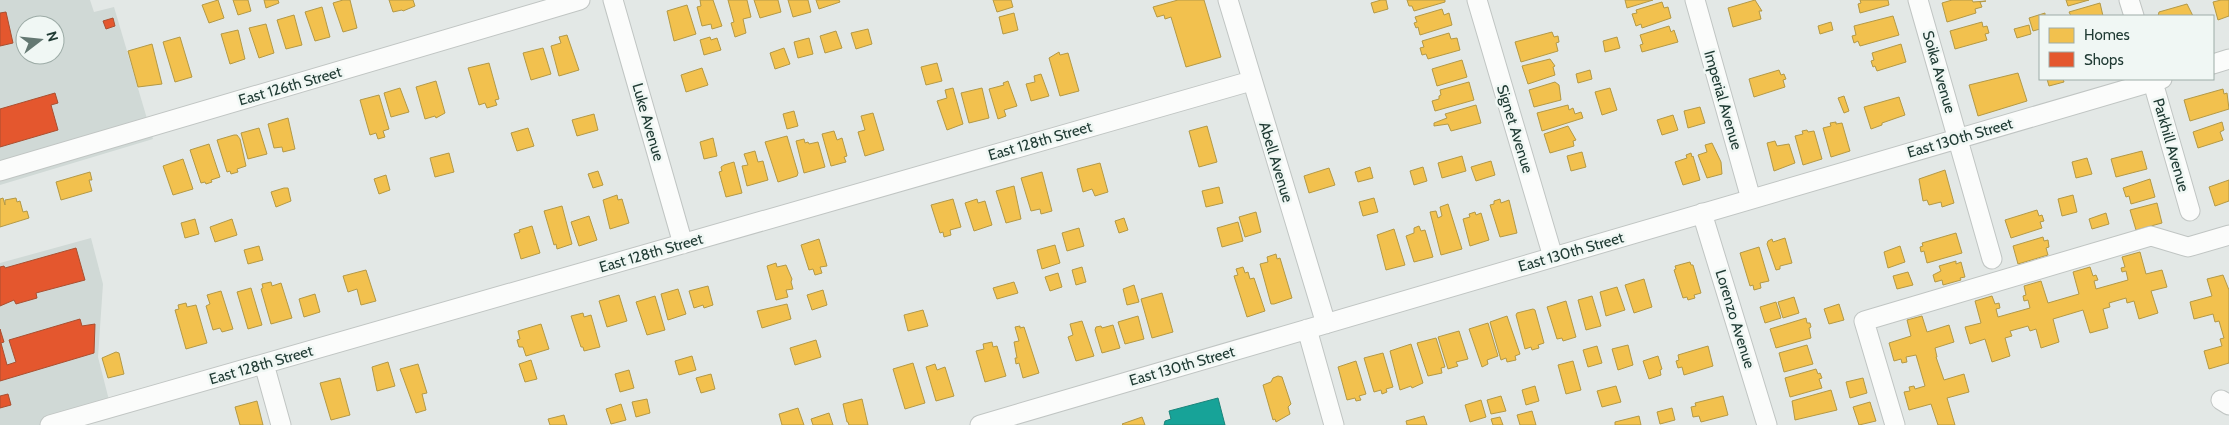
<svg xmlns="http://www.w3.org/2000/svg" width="2229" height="425" viewBox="0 0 2229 425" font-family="Cabin,sans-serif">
<rect width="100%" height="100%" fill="#e3e8e6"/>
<!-- built -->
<path fill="#d0d9d6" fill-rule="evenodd" d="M 0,0 L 90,0 L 94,12 L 114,7 L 153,139 L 0,185 ZM 25,25 L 55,25 L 55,55 L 25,55 Z
M 91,238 L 103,284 L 98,357 L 111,408 L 50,425 L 0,425 L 0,263 Z"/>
<!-- homes -->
<path fill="#f2c14e" stroke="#b39946" d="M 218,0 L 224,18 L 209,23 L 202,5 Z
M 233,0 L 248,0 L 251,11 L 238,15 Z
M 264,0 L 278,0 L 279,3 L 266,8 Z
M 343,0 L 350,0 L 357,28 L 343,32 L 333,3 Z
M 389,0 L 413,0 L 415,6 L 403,11 L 402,10 L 393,12 Z
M 700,0 L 713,0 L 722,26 L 712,29 L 711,24 L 702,26 L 697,7 L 701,6 Z
M 728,0 L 747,0 L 751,17 L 743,19 L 746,33 L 735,37 L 731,23 L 734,22 Z
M 754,0 L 778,0 L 781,12 L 760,18 Z
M 788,0 L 808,0 L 811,12 L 793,17 Z
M 816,0 L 839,0 L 840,2 L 819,9 Z
M 993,0 L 1011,0 L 1013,7 L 997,12 Z
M 1178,0 L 1204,0 L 1221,57 L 1186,67 L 1171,17 L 1165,19 L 1164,15 L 1157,17 L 1153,7 Z
M 1381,0 L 1386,0 L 1388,9 L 1374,13 L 1371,3 Z
M 1407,0 L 1445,0 L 1445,2 L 1414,11 L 1412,6 L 1409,6 Z
M 1625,0 L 1653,0 L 1627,8 Z
M 1755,0 L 1762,11 L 1759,11 L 1761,19 L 1733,27 L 1728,8 Z
M 1860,0 L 1888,0 L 1889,5 L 1860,13 L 1858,4 L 1861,3 Z
M 1952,0 L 1972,0 L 1973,2 L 1986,1 L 1980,2 L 1982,7 L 1975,9 L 1976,13 L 1947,22 L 1942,3 Z
M 2066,0 L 2089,0 L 2068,6 Z
M 2221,0 L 2229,0 L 2229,16 L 2218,20 L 2213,2 Z
M 1662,2 L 1664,8 L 1668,7 L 1671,18 L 1642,28 L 1641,24 L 1636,26 L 1632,14 L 1637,13 L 1636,10 Z
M 2100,3 L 2103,16 L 2071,16 L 2069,12 Z
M 2187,4 L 2193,16 L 2158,16 L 2159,12 Z
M 687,5 L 696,34 L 674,41 L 667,11 Z
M 322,7 L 330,37 L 315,41 L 305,12 Z
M 1442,9 L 1444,15 L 1449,13 L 1452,25 L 1420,35 L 1418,27 L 1416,28 L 1414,23 L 1417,22 L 1415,17 Z
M 1014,13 L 1018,30 L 1003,34 L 999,17 Z
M 2045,13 L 2045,16 L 2040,16 L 2040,29 L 2033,31 L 2029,18 Z
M 294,15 L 302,45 L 286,49 L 277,20 Z
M 1893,16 L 1899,35 L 1860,46 L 1858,41 L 1854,43 L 1852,36 L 1856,35 L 1854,26 Z
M 1831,22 L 1833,30 L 1820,34 L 1818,26 Z
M 1982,22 L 1983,27 L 1987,26 L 1989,33 L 1985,34 L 1987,40 L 1955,49 L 1950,31 Z
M 266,24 L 274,53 L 259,58 L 249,28 Z
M 2029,25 L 2031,34 L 2017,38 L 2014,29 Z
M 1669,26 L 1671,32 L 1674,30 L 1678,42 L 1642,52 L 1640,45 L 1643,44 L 1640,35 Z
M 868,29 L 872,44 L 856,49 L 851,33 Z
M 238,30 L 245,59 L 230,64 L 221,34 Z
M 836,31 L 842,48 L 825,53 L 820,36 Z
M 1552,32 L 1554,37 L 1558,36 L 1559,42 L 1556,43 L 1558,51 L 1521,62 L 1515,42 Z
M 1449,33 L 1451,39 L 1457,38 L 1460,50 L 1428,59 L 1426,54 L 1422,55 L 1420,48 L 1424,47 L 1422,41 Z
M 567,35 L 579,70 L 559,76 L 551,46 L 561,43 L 559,37 Z
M 180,37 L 192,77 L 175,82 L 163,42 Z
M 710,37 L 711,40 L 717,38 L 721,50 L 704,55 L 700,40 Z
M 1617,37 L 1620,48 L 1605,52 L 1603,41 Z
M 809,38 L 813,54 L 798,58 L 794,42 Z
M 152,44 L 162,84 L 138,87 L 128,51 Z
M 1901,44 L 1906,62 L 1877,71 L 1875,66 L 1873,67 L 1871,61 L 1874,60 L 1872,53 Z
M 543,48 L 551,74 L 531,80 L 523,53 Z
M 784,48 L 790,64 L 775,69 L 770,53 Z
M 1059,52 L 1060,55 L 1068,53 L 1079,91 L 1060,96 L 1049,58 Z
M 1550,59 L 1555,66 L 1553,67 L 1555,75 L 1528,84 L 1522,66 Z
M 1462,60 L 1467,77 L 1437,86 L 1432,69 Z
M 489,63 L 499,99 L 495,100 L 497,105 L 487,108 L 485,103 L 479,105 L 468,68 Z
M 937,63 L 942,81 L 926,85 L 921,67 Z
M 702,68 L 708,85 L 686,92 L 681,75 Z
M 1590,70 L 1592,79 L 1578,83 L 1576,74 Z
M 1779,70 L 1781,75 L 1784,74 L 1786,79 L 1783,80 L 1785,87 L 1754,97 L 1749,79 Z
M 2018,73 L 2027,101 L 1978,116 L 1969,85 Z
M 1041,74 L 1049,96 L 1031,101 L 1026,84 L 1035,82 L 1034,76 Z
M 2047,79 L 2063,79 L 2064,82 L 2049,86 Z
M 436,81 L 445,113 L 436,118 L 435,116 L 425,119 L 416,87 Z
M 1008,81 L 1017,106 L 1004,110 L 1006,116 L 998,119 L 989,89 L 1004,85 L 1003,83 Z
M 1469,82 L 1474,100 L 1435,111 L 1432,101 L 1439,99 L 1439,96 L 1441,95 L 1440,90 Z
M 1555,82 L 1559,85 L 1561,100 L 1534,107 L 1529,90 Z
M 400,88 L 409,112 L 391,117 L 384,93 Z
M 953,88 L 963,124 L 947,130 L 937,101 L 947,98 L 945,90 Z
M 982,88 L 989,118 L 969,123 L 961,93 Z
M 1610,88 L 1617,110 L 1602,115 L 1595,92 Z
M 2223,89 L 2224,94 L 2227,93 L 2229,109 L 2190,121 L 2184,100 Z
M 379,95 L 389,129 L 383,131 L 385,137 L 378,139 L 376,133 L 370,135 L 360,100 Z
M 1844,96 L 1849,111 L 1844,113 L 1838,98 Z
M 1899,97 L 1905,115 L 1882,123 L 1882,125 L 1871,129 L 1864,107 Z
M 1476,105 L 1481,123 L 1451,131 L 1448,124 L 1434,126 L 1434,123 L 1447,118 L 1445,114 Z
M 1568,105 L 1569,110 L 1573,108 L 1575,114 L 1581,112 L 1583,118 L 1542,131 L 1537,113 Z
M 1700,107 L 1705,123 L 1688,128 L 1684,111 Z
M 794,111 L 798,126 L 787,129 L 783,114 Z
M 873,113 L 884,150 L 865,156 L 858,132 L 865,130 L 861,116 Z
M 594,114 L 598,130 L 577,136 L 572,120 Z
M 1673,115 L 1678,130 L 1662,135 L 1657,120 Z
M 288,118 L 295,149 L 283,152 L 282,147 L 274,148 L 268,124 Z
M 1836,122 L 1836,124 L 1842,123 L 1850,151 L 1831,157 L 1823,128 L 1831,126 L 1830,123 Z
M 2222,122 L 2224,130 L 2220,132 L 2223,140 L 2198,148 L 2193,132 Z
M 1207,126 L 1217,162 L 1199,167 L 1189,131 Z
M 1568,126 L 1576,140 L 1573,141 L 1574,146 L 1550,153 L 1544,134 Z
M 259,128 L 267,154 L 248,159 L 241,133 Z
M 528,128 L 534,146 L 517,151 L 511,133 Z
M 1807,130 L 1808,132 L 1814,131 L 1822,159 L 1803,165 L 1795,136 L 1803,134 L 1802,131 Z
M 834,131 L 837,140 L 842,138 L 847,156 L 844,157 L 846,162 L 831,166 L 822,134 Z
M 234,135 L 237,135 L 240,139 L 246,166 L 237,169 L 238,172 L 231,174 L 230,171 L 227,172 L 217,140 Z
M 787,136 L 798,173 L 797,176 L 778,182 L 765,142 Z
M 713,138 L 717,156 L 704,159 L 700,142 Z
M 804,139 L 805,143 L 808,142 L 809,144 L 818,142 L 825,167 L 804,173 L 796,141 Z
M 1775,141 L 1777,146 L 1789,144 L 1795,163 L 1774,171 L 1767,143 Z
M 1712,143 L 1721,162 L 1722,174 L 1707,178 L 1698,155 L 1707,152 L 1705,145 Z
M 209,144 L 220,177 L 211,180 L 212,182 L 206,184 L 205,182 L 201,183 L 190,150 Z
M 755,151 L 758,162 L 763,161 L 768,180 L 747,186 L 742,166 L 748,165 L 744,154 Z
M 2142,151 L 2147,169 L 2116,177 L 2111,159 Z
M 1582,152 L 1586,167 L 1571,171 L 1567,156 Z
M 449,153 L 454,172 L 435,177 L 430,158 Z
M 1691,153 L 1692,157 L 1693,156 L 1700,180 L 1683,185 L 1675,162 L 1687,158 L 1686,155 Z
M 1462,156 L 1466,171 L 1442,178 L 1438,163 Z
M 2087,158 L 2092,174 L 2076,178 L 2072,162 Z
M 183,159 L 193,189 L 173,195 L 163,166 Z
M 1491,161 L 1495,175 L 1476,181 L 1471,167 Z
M 734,162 L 742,193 L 726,197 L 719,172 L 722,171 L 721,167 L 724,165 Z
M 1100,163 L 1108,192 L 1095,196 L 1092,189 L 1083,192 L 1077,169 Z
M 1370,167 L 1373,178 L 1358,182 L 1355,172 Z
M 1423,167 L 1427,181 L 1414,185 L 1410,171 Z
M 1329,168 L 1335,185 L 1309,193 L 1304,176 Z
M 1945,170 L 1954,203 L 1942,207 L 1941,202 L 1929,205 L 1927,200 L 1923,201 L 1919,179 Z
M 598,171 L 603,185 L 593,188 L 588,174 Z
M 90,172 L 92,180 L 89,180 L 92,191 L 61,200 L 56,182 Z
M 1042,172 L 1052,211 L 1041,214 L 1040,209 L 1031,211 L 1021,178 Z
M 386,175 L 390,190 L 379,194 L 374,179 Z
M 2150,179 L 2155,197 L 2131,204 L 2129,196 L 2126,197 L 2123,188 Z
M 2229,180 L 2229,201 L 2215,206 L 2209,187 Z
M 1014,186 L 1021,219 L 1006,223 L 996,191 Z
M 1219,187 L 1223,203 L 1206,207 L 1202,191 Z
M 284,188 L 288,188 L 291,201 L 276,207 L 271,192 Z
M 617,195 L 618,200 L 622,199 L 629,223 L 610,229 L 603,200 Z
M 2073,195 L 2077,212 L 2062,216 L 2058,199 Z
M 3,198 L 5,205 L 5,200 L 16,198 L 17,202 L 20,201 L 23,212 L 27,211 L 29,218 L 0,227 L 0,199 Z
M 1374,198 L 1378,212 L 1363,216 L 1359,202 Z
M 953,199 L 961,227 L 950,230 L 951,235 L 944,237 L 943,232 L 940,233 L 931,205 Z
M 977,199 L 978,203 L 985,201 L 992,225 L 974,231 L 965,203 Z
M 1500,199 L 1501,203 L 1509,200 L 1517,233 L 1500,237 L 1490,205 L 1494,204 L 1494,201 Z
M 2157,203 L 2162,223 L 2136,230 L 2130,210 Z
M 1448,204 L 1462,249 L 1441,255 L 1430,212 L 1436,211 L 1438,218 L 1442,216 L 1440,207 Z
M 562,206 L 572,244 L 557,249 L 556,244 L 554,245 L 544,211 Z
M 2037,210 L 2039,216 L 2042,215 L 2044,221 L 2040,222 L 2042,228 L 2011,238 L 2005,220 Z
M 1256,212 L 1261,232 L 1245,237 L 1239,217 Z
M 1475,212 L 1476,215 L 1481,213 L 1489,240 L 1470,246 L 1463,219 L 1470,217 L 1469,214 Z
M 2106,213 L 2109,224 L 2092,229 L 2089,219 Z
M 589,216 L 597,240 L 579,246 L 571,222 Z
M 1124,218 L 1128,230 L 1119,233 L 1115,221 Z
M 195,219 L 199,234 L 185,238 L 181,223 Z
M 232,219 L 237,235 L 215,242 L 210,227 Z
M 1238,222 L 1243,241 L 1222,247 L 1217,228 Z
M 532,226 L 540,253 L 521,259 L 514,234 L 520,232 L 519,230 Z
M 1419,226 L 1421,231 L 1425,230 L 1433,257 L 1414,262 L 1406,236 L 1414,233 L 1414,228 Z
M 1079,228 L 1084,246 L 1067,251 L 1062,233 Z
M 1394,229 L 1405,265 L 1386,270 L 1377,235 Z
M 1956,233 L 1962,253 L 1927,263 L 1924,251 L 1921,252 L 1920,247 L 1923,246 L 1922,243 Z
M 2043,237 L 2044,241 L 2048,240 L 2049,247 L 2046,248 L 2048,255 L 2018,264 L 2013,246 Z
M 1785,238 L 1792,263 L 1780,266 L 1780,269 L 1776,270 L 1767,244 L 1768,241 L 1772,239 L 1773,242 Z
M 819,239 L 827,266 L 820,267 L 822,273 L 815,275 L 813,269 L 809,270 L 801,245 Z
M 1055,245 L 1060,263 L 1042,269 L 1037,250 Z
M 259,246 L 263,260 L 248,264 L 244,250 Z
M 1900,246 L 1905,262 L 1888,268 L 1884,252 Z
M 1759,247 L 1769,281 L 1760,283 L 1761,288 L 1754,290 L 1753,285 L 1750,286 L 1740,253 Z
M 2140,252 L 2146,274 L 2162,270 L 2167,287 L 2151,291 L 2158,313 L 2139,319 L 2134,301 L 2127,303 L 2126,298 L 2109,303 L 2110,307 L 2103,309 L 2108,328 L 2090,333 L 2083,310 L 2053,319 L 2059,342 L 2041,348 L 2036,329 L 2030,331 L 2028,326 L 2010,331 L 2012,336 L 2005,338 L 2010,356 L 1992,362 L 1985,339 L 1970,344 L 1965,327 L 1981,323 L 1975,301 L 1992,296 L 1995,304 L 1999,303 L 2000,308 L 1996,309 L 1998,317 L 2030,308 L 2028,300 L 2024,301 L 2023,296 L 2026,295 L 2024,286 L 2041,281 L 2048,303 L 2079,294 L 2073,272 L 2090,267 L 2093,276 L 2096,275 L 2098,280 L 2094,281 L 2096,289 L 2128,280 L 2126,271 L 2122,272 L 2121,268 L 2125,267 L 2122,257 Z
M 1276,254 L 1277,259 L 1280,258 L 1292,298 L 1274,304 L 1271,304 L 1260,264 L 1268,262 L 1267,257 Z
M 1956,261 L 1956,264 L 1961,262 L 1965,277 L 1960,278 L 1961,280 L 1943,285 L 1942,280 L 1935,282 L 1933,275 L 1941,271 L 1939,266 Z
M 1690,262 L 1691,265 L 1693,265 L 1701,293 L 1694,295 L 1695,298 L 1688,300 L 1687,297 L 1683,298 L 1674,270 L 1676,269 L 1675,266 Z
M 776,263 L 777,267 L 786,265 L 792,279 L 791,282 L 793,289 L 786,290 L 788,297 L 776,300 L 767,266 Z
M 1082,267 L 1086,282 L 1076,285 L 1072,270 Z
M 1243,267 L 1245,273 L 1248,272 L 1250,279 L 1254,278 L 1265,311 L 1247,317 L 1234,276 L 1238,275 L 1236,269 Z
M 366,270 L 376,301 L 361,305 L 357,289 L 348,292 L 343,276 Z
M 1908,272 L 1913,285 L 1897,289 L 1893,276 Z
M 1058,273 L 1062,287 L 1050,291 L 1045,277 Z
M 2223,275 L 2229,290 L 2229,363 L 2209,369 L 2204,351 L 2222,346 L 2220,339 L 2224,338 L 2219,321 L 2215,322 L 2213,314 L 2194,319 L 2190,302 L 2212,296 L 2207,279 Z
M 1644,279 L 1652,307 L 1634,313 L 1625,285 Z
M 271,282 L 272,286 L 281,283 L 292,318 L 271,324 L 261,289 L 263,288 L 262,284 Z
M 1014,282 L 1018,293 L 997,299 L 993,288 Z
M 1134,285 L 1139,302 L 1127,305 L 1123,289 Z
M 708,286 L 713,305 L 704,308 L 703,305 L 694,308 L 689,291 Z
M 1617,287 L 1625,310 L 1606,316 L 1600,292 Z
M 251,288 L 262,325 L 248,329 L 237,292 Z
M 678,289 L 686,314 L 668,320 L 661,294 Z
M 823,290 L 827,305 L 812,310 L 807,295 Z
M 221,291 L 233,329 L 222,332 L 220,328 L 213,330 L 206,306 L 210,304 L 207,295 Z
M 1162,293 L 1173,332 L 1152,338 L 1141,299 Z
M 315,294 L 320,312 L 304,317 L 299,299 Z
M 619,295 L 627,321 L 607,327 L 599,301 Z
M 655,296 L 665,330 L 647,335 L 636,302 Z
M 1592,296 L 1601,326 L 1586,330 L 1578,300 Z
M 1794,297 L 1799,313 L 1783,318 L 1778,302 Z
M 1566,301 L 1576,337 L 1563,341 L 1562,338 L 1557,339 L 1547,307 Z
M 1776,302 L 1781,318 L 1765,323 L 1760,307 Z
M 186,303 L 187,307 L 196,305 L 207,343 L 186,349 L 175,310 L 179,309 L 178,305 Z
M 787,304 L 791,319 L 762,328 L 757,311 Z
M 1839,304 L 1844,320 L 1829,324 L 1824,309 Z
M 1533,309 L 1535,310 L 1544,343 L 1538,345 L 1539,348 L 1532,350 L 1531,347 L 1525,349 L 1516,315 L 1517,313 Z
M 923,310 L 928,326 L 908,331 L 904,315 Z
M 583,313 L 584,317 L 591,315 L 600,347 L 584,351 L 583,347 L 581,347 L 571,316 Z
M 1138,316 L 1144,339 L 1125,344 L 1118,322 Z
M 1507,316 L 1520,354 L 1515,356 L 1516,360 L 1507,362 L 1506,358 L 1501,360 L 1490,322 Z
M 1922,316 L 1927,332 L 1949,325 L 1954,342 L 1935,348 L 1937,357 L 1936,357 L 1944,380 L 1964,374 L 1969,392 L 1947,398 L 1955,425 L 1938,425 L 1931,404 L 1909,410 L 1904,392 L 1910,391 L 1909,387 L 1914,386 L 1915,389 L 1925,386 L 1916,355 L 1906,357 L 1907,362 L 1902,363 L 1901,359 L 1894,361 L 1889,343 L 1911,336 L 1907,320 Z
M 1806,318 L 1807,323 L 1810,323 L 1811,327 L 1809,328 L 1811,338 L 1776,348 L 1770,329 Z
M 1082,321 L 1094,356 L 1076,361 L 1068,337 L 1073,335 L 1070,324 Z
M 1488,323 L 1498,356 L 1487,360 L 1488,364 L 1482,367 L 1469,329 Z
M 541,324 L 549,349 L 526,356 L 523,347 L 519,347 L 517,340 L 520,339 L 518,331 Z
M 1113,325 L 1120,348 L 1102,353 L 1095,330 L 1096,327 L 1101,326 L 1102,328 Z
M 1020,326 L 1020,328 L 1024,327 L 1039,373 L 1023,378 L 1019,363 L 1016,364 L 1015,358 L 1017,358 L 1014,342 L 1019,341 L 1015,327 Z
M 1459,331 L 1468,359 L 1456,362 L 1458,366 L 1448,369 L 1438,337 Z
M 1436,338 L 1445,367 L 1441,368 L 1442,373 L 1428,376 L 1417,343 Z
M 816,340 L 821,357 L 795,365 L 790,348 Z
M 992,342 L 993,347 L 997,346 L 1006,376 L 985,382 L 976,351 L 984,349 L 983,344 Z
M 1411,344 L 1423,383 L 1412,388 L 1411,386 L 1400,390 L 1390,351 Z
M 1628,345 L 1633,365 L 1618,370 L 1612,349 Z
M 1807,345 L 1813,364 L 1784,372 L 1779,353 Z
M 1597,346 L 1602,363 L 1588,367 L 1583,350 Z
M 1708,346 L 1713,366 L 1684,375 L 1682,367 L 1678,368 L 1676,361 L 1679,360 L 1678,355 Z
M 116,352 L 119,353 L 124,374 L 108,378 L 102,358 Z
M 1383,353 L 1393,387 L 1386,389 L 1387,392 L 1382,394 L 1381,390 L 1374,392 L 1364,358 Z
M 692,356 L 696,370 L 679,375 L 675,361 Z
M 1658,356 L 1662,369 L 1660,370 L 1661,375 L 1649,379 L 1643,361 Z
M 531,360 L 537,379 L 525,382 L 519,364 Z
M 1356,361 L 1366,394 L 1359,396 L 1361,400 L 1356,401 L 1355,398 L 1347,400 L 1338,367 Z
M 1573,361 L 1581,390 L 1566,394 L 1558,365 Z
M 388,362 L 395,386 L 377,391 L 372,367 Z
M 913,363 L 925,403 L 905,409 L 893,369 Z
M 418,364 L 427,393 L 422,394 L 426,410 L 416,413 L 400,369 Z
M 935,364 L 937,370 L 945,367 L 954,396 L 936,401 L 926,367 Z
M 1816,369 L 1818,374 L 1820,373 L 1822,378 L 1819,379 L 1822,388 L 1790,397 L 1785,378 Z
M 629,370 L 634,388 L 620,392 L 615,374 Z
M 711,374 L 715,389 L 701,393 L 696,378 Z
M 1278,376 L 1282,377 L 1291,404 L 1288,407 L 1290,414 L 1276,422 L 1275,419 L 1273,420 L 1263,385 L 1271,382 L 1273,378 Z
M 340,378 L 350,415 L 331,420 L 320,383 Z
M 1863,378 L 1867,393 L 1850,398 L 1846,382 Z
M 1535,386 L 1539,401 L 1526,405 L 1522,390 Z
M 1616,386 L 1621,402 L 1602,407 L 1597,391 Z
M 1831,390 L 1837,410 L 1795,420 L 1792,401 Z
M 1501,396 L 1506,411 L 1491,414 L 1487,400 Z
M 1723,396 L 1728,415 L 1701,422 L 1699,416 L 1693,417 L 1691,407 L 1696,406 L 1695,403 Z
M 647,399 L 650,413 L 636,417 L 632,402 Z
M 862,399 L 868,425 L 849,425 L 848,422 L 847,422 L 843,404 Z
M 1481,400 L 1486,417 L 1470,422 L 1465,405 Z
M 257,401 L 263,425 L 240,425 L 235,407 Z
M 1870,402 L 1876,421 L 1859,425 L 1853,407 Z
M 621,404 L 626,420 L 611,424 L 606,409 Z
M 798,408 L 804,425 L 782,425 L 779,414 Z
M 1672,408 L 1675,420 L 1660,424 L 1657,412 Z
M 1532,411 L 1536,425 L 1520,425 L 1517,415 Z
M 829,413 L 833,425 L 813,425 L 811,419 Z
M 564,415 L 567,425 L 550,425 L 548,419 Z
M 1424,416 L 1427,425 L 1407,425 L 1406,421 Z
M 1639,416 L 1641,425 L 1615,425 L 1615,422 Z
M 1142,417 L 1145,425 L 1123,425 L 1122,424 Z
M 1500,417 L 1503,425 L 1493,425 L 1491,419 Z"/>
<!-- shops -->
<path fill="#e4572e" stroke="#a94f30" d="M 6,12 L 13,43 L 0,46 L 0,13 Z
M 113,18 L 115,26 L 106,29 L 103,21 Z
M 55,93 L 58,103 L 51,105 L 58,130 L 0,147 L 0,109 Z
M 76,248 L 85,280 L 36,293 L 37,298 L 16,304 L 14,300 L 0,306 L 0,267 L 4,266 L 5,268 Z
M 80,319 L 82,326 L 95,324 L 94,353 L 0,381 L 0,329 L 4,342 L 1,343 L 7,365 L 16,362 L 9,340 Z
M 8,394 L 11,405 L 0,408 L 0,396 Z"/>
<!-- public -->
<path fill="#17a398" stroke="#1a847a" d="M 1218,398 L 1225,425 L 1164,425 L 1165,421 L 1171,419 L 1169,411 Z"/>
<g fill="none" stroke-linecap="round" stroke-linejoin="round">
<defs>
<path id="minor" d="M 613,0 L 683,244
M 1228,0 L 1326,324
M 1477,0 L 1553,257
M 1695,0 L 1751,199
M 1918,0 L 1992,259
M 2129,0 L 2134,16
M 2213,64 L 2229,59
M 2152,79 L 2190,211
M 0,171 L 580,0
M 1702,213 L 1767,425
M 1307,329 L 1334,425
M 264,364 L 281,425
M 2221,400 L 2229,405
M 50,425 L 1251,81
M 980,425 L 2162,79
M 1895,425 L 1864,321 L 2151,236 L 2188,247 L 2229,235"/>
</defs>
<!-- minor casing -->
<use href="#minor" stroke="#c0c5c3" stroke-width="21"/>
<!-- minor -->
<use href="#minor" stroke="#fbfcfb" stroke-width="19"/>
</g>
<g text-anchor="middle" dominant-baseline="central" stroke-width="5" stroke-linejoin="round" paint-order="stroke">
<!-- street labels -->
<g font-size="15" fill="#203b34" stroke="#f0f7f4">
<text transform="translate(1939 72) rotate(74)">Soika Avenue</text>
<text transform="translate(290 86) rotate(-16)">East 126th Street</text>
<text transform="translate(1723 100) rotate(74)">Imperial Avenue</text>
<text transform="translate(648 122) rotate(74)">Luke Avenue</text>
<text transform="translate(1515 129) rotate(73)">Signet Avenue</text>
<text transform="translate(1960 138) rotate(-16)">East 130th Street</text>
<text transform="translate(1040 141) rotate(-16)">East 128th Street</text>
<text transform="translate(2171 145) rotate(74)">Parkhill Avenue</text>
<text transform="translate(1276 162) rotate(73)">Abell Avenue</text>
<text transform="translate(1571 252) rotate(-16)">East 130th Street</text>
<text transform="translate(651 253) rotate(-16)">East 128th Street</text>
<text transform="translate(1735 319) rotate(73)">Lorenzo Avenue</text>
<text transform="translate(261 365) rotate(-16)">East 128th Street</text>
<text transform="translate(1182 366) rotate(-16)">East 130th Street</text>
</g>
</g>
<!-- legend -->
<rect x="2039" y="15" width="175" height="65" fill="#f0f7f4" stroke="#9daca7"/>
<rect x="2049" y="28" width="25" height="15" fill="#f2c14e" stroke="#9daca7"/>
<text x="2084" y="40" font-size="15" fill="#203b34">Homes</text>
<rect x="2049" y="52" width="25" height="15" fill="#e4572e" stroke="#9daca7"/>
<text x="2084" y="65" font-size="15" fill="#203b34">Shops</text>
<!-- north arrow -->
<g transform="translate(40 40) rotate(74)"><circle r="24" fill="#f0f7f4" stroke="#9daca7"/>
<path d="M0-4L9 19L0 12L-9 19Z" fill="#647872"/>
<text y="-8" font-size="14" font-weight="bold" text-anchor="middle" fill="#203b34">N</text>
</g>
</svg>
